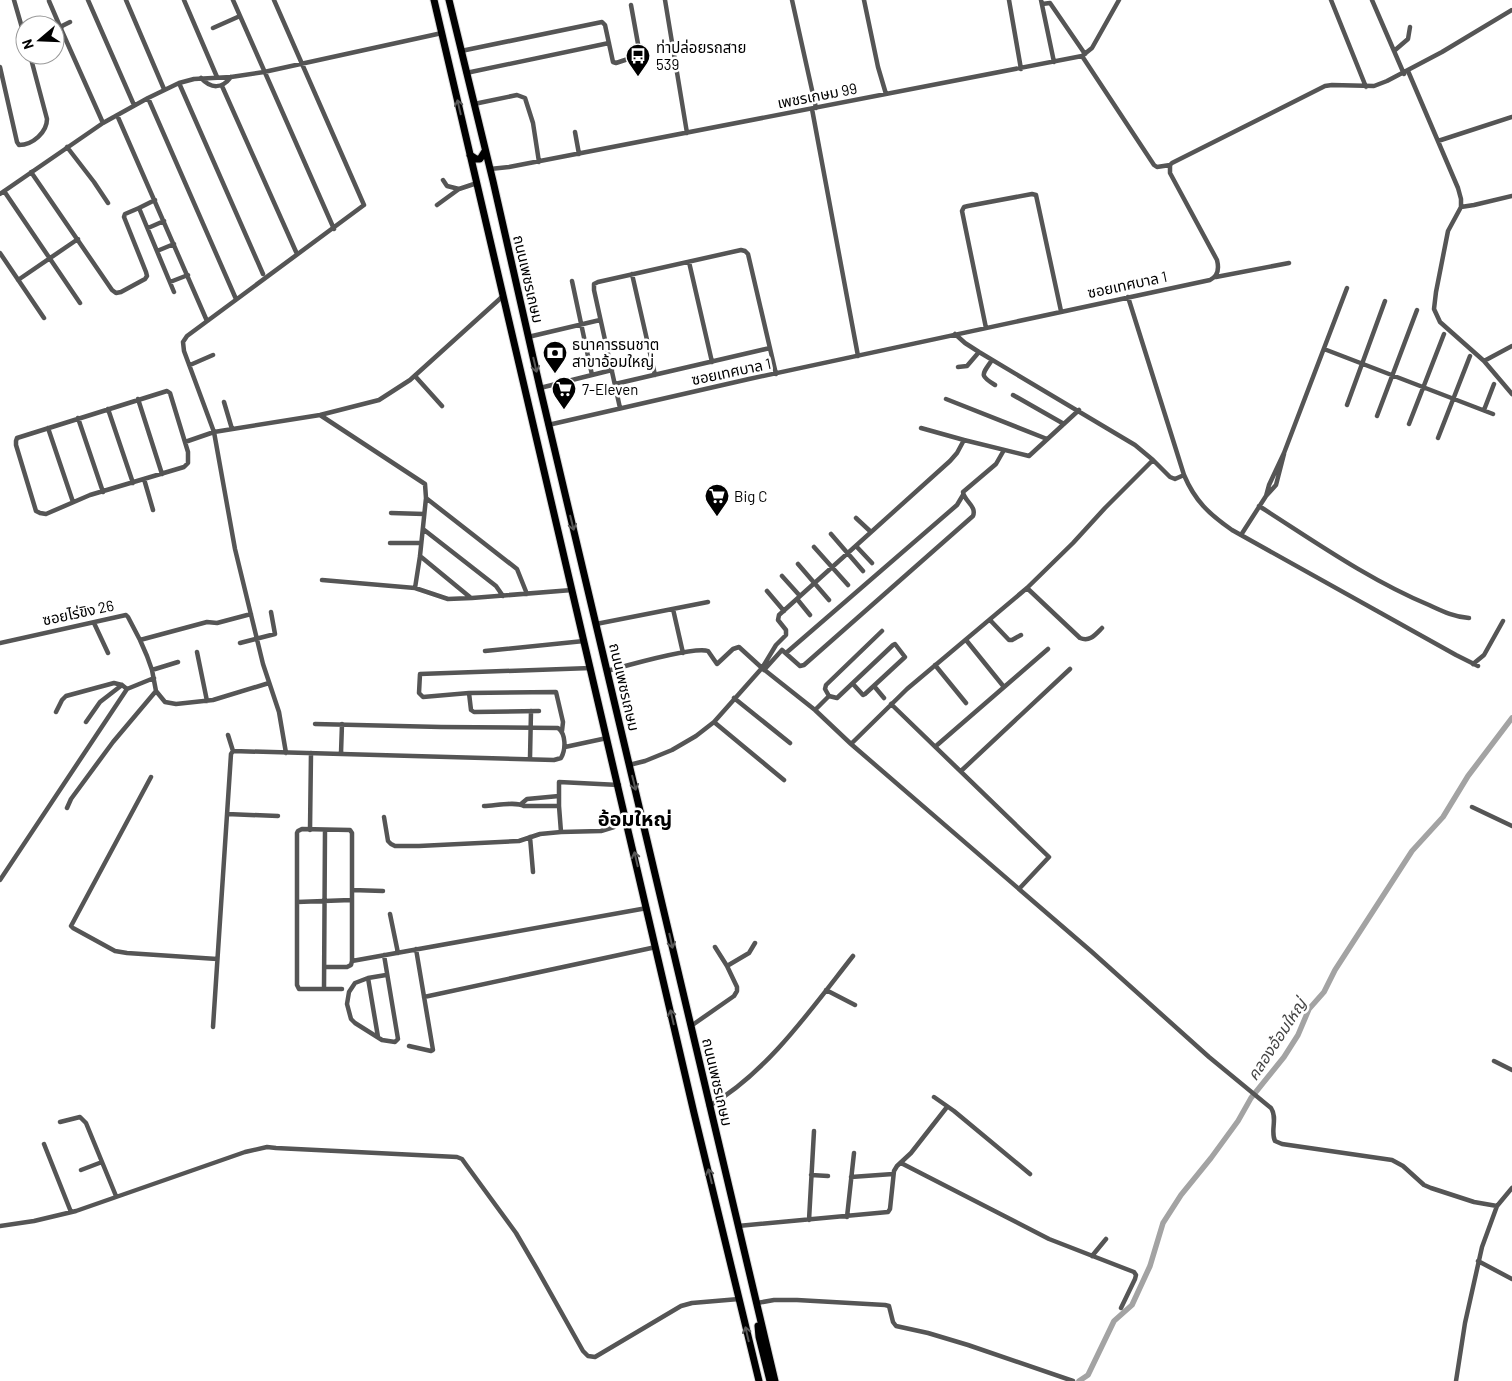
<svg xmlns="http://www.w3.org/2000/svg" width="1512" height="1381" viewBox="0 0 1512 1381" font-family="Barlow,'Noto Sans Thai',sans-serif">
<rect width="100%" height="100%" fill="#fff"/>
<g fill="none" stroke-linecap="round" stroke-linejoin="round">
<!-- canal -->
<path stroke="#a3a3a3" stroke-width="5.5" d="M 1079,1381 L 1088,1375 L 1114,1321 L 1132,1305 L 1150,1266 L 1163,1223 L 1181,1195 L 1211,1158 L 1238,1121 L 1251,1098 L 1284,1057 L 1298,1035 L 1309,1009 L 1324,992 L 1335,970 L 1412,851 L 1443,817 L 1468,776 L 1512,718"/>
<defs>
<path id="primary" d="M 434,0 L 694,1113 L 759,1381
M 449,0 L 493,181 L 540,388 L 775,1381
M 470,155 L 476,159 L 480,159 L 485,151
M 758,1326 L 759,1337 L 770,1381"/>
</defs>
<!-- primary casing -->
<use href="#primary" stroke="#dbdbdb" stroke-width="9"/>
<!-- minor -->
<path stroke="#555" stroke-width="4.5" d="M 14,0 L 25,38
M 88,0 L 134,105
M 126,0 L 164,89
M 184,0 L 217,77
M 233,0 L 334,229
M 274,0 L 364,205 L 187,336 L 183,342 L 184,351 L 214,432 L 235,549 L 263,664 L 279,712 L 286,753
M 665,0 L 687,133
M 792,0 L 816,108
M 864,0 L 878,67 L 886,94
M 1009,0 L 1021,69
M 1041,0 L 1054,62
M 1331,0 L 1366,87
M 1372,0 L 1404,74
M 49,1 L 61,29
M 1042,4 L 1050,3 L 1085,54
M 70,22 L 62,26 L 61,29 L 103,123
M 213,28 L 240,16
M 461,51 L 602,22 L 605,25 L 613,62 L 616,63 L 640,55 L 631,5
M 1394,51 L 1408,39 L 1410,27
M 1082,56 L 1154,165 L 1157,167 L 1170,165
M 0,67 L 17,142 L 19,145 C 33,145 47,132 47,119 L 30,55
M 1408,71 L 1458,188 L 1461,199 L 1461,207 L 1448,231 L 1436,292 L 1434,309 L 1440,322 L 1484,361 L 1512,394
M 466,73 L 609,43
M 201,78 C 211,89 222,89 231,77
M 179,83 L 263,274
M 222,86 L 297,254
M 148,98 L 236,299
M 474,104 L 517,95 L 525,98 L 533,123 L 539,162
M 812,109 L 858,356
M 117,115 L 207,321
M 575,132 L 579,154
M 1438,141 L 1512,117
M 67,147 L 94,182 L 108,203
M 490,169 L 509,167 L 1082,56 L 1092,48 L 1119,0
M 31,172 L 112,290 L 116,293 L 121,292 L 145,279 L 147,276 L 146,272 L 124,217 L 125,214 L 139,208
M 443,180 L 447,186 L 459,189
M 4,191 L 80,303
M 0,194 L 103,123 L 148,98 L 179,83 L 194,79 L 231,77 L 264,72 L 442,33
M 155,200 L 139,208 L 174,292
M 437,205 L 459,189 L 477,183
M 1461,207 L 1474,205 L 1512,196
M 148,228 L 164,221
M 157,251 L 174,244
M 0,253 L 44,318
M 689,262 L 712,362
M 632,274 L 655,375
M 1216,277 L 1289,263
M 18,280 L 78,239
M 572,281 L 592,375
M 170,282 L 188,275
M 1128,297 L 1184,475 C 1195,501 1209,514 1232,530 L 1456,655 L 1478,666
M 986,328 L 962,211 L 964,207 L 968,206 L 1032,194 L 1036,195 L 1061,311
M 955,334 L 965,343 L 979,352 L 1135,445 L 1153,460 L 1170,477 L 1175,479 L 1184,475
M 528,337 L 600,320
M 1324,349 L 1493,414
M 992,360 C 982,375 979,375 995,385
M 1484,361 L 1512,346
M 190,365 L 213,355
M 958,367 L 967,366 L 979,352
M 415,376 L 442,406
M 615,384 L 770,348
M 540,388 L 612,370
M 167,391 L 170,393 L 188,452 L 188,463 L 184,467 L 90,495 L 46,514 L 40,513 L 36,511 L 16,445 L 16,441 L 17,438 Z
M 1013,395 L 1064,424
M 138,399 L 162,474
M 946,399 L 1047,439
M 224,402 L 232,429
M 1347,405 L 1385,301
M 620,408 L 594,290 L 594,284 L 598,282 L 741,250 L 745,251 L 748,254 L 776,374
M 108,409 L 133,483
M 1484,410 L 1494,384
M 320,415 L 425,484 L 426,498 L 420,556 L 415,588
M 1377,416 L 1417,310
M 78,418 L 103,492
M 1409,424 L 1444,334
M 548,425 L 749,379 L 1210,280 C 1219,276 1219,268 1217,260 L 1170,173 L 1170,165 L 1172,163 L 1325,86 L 1332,85 L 1374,86 L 1387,81 L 1442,52 L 1512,10
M 48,428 L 73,502
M 921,428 L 964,440
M 1438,438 L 1470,356
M 185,442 L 214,432 L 320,415 L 379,400 L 410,380 L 503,296
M 144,479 L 153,510
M 1266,496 L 1269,485 L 1284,453 L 1347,288
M 426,498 L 517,569 L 527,594
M 1259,506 C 1314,541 1369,580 1429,605 C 1442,611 1454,617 1469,618
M 391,513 L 424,514
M 856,518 L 871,532
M 423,529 L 496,586 L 503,596
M 831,534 L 863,571
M 1241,535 L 1266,496 L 1276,485 L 1284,454
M 390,543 L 421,543
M 856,546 L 872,563
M 814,547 L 848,585
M 420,556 L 471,598
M 798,564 L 829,600
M 782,576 L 800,596
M 322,580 L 415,588 L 448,599 L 472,598 L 572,590
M 1027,588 L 1080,638 C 1090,642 1095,635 1102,628
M 767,591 L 784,611
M 797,599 L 810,615
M 673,609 L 683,653
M 990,620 L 1009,640 L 1012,640 L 1021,635
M 94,623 L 108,653
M 596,624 L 708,602
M 140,640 L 207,622 L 217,623 L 251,614
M 966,640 L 1004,687
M 0,643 L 126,615 L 128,617 L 140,640 L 147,656 L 152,670 L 156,691 L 165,702 L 176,704 L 213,700 L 269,683
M 240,643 L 275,634 L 271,612
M 485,651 L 584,641
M 197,652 L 207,701
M 786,653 L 957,505 L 963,495
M 1473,664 L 1484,655 L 1503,621
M 935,665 L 966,703
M 152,670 L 178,662
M 764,670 L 782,650 L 800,666 L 804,665 L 973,516 C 977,506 964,501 963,492 L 996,464 L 1004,450
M 607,671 C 625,666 694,646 708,651 L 717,664 L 733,649 L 739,647 L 762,668 L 815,710 L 851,744 L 1092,952 L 1209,1057 L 1271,1108 C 1278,1118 1270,1131 1275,1141 L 1282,1144 L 1392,1160 L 1403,1166 L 1424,1185 L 1431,1188 L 1474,1202 L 1497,1206
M 874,686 L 884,698
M 469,693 L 556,692 L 563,722 L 562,731
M 829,696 L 837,698 L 893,645 L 895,644 L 905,657 L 865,694 L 863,695 L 853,684
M 734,698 L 790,743
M 891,704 L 1049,857 L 1019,889
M 815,710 L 829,696 L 825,689 L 826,685 L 882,631
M 539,711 L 474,712 L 471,710 L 469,693 L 423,697 L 419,693 L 420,674 L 591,668
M 56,712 L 62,700 L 66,696 L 114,683 L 122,685 L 127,689
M 86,722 L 100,702 L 122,685
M 714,722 L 784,780
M 851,744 L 907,689 L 1027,588 L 1073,543 L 1105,508 L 1153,460
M 936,746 L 1048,649
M 565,747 L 607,738
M 233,751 L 554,760 L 561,758 C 566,749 566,734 558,728 L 441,727 L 315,724
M 341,753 L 342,724
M 530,758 L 531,711
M 629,765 L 645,761 L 672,750 L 696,736 L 714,722 L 762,668 L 776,645 L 786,635 L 786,630 L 778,620 L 779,615 L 950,461 L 957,453 L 964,440 L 1029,456 L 1079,410
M 961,771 L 1070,669
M 151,777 L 71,926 L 73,928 L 115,951 L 127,953 L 217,959
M 521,804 L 527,799 L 559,796
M 484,806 C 494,806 516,801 524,806 L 559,806 L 561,832
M 559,806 L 559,782 L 619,785
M 1472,807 L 1512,826
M 67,808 L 71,799 L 113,742 L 156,691
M 227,814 L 278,816
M 384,817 L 388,841 L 391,844 L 395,846 L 419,846 L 519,841 L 540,834 L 561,832 L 601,831 L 614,827 L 626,819
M 310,830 L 311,753
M 530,837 L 533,872
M 0,880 L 127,689 L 154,678
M 352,890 L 383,891
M 297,902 L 351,900
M 390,914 L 398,953
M 715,947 L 727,966
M 384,955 L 398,1039 L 395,1042 L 382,1040 L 355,1023 L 351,1019 L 347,1004 L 349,992 L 355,983 L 368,978 L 386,975
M 352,961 L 647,908
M 325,967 L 347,967 L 351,965 L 352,961 L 352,833 L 350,830 L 302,829 L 298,831 L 297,833 L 297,985 L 299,989 L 342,989
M 368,978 L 378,1037
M 324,989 L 325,830
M 826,990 L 855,1005
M 424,997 L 656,947
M 691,1026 L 734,996 L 737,991 L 737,987 L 727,966 L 749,953 L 755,943
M 213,1027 L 231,754 L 233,751 L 228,735
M 409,1046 L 431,1051 L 433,1050 L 416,949
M 1494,1061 L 1512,1070
M 934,1097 L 954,1111 L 1030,1174
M 709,1106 C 767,1073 812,1008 853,956
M 60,1122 L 80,1117 L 86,1123 L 116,1196
M 44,1144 L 71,1212
M 901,1163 L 1049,1239 L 1134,1272 L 1136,1275 L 1135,1279 L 1121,1308
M 81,1170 L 102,1162
M 811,1175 L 828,1176
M 851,1177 L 893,1174
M 847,1217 L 854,1153
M 809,1220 L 814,1131
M 0,1226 L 34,1221 L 76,1211 L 245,1152 L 267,1147 L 276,1148 L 457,1157 L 462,1159 L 467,1166 L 516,1233 L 537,1269 L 583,1351 L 588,1356 L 595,1357 L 681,1306 L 692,1303 L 739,1299
M 738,1226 L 888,1212 L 890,1209 L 894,1171 L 897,1166 L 911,1153 L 947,1107
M 1092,1256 L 1106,1239
M 1478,1261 L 1512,1279
M 757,1303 L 774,1300 L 797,1300 L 885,1305 L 889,1306 L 893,1322 L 896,1326 L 928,1333 L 968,1345 L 1073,1381
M 1456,1381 L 1465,1323 L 1482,1247 L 1497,1206 L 1512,1188"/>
<!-- primary -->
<use href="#primary" stroke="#000" stroke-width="7"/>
</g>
<!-- one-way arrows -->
<defs><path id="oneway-shaft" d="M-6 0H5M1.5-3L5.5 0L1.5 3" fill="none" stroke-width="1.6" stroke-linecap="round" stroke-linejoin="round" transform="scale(1.25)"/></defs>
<g stroke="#595959">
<use href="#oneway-shaft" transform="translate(459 107) rotate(-103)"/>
<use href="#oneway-shaft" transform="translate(535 365) rotate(77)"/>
<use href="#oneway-shaft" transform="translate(572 523) rotate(76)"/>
<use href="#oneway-shaft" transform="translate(634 783) rotate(76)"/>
<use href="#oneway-shaft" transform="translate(636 859) rotate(-103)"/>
<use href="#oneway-shaft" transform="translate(671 941) rotate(77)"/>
<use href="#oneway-shaft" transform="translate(672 1017) rotate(-103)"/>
<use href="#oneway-shaft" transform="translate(710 1176) rotate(-104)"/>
<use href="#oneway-shaft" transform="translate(747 1334) rotate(-103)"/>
</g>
<!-- icons -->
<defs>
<symbol id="bus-pin" viewBox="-11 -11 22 30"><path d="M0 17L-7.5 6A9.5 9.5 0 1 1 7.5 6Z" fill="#000" stroke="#fff"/><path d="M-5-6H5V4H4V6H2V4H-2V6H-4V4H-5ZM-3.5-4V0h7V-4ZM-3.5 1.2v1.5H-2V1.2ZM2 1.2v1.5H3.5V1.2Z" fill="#fff"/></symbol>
<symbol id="bank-pin" viewBox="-11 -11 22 30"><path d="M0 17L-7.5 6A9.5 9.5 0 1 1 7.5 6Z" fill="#000" stroke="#fff"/><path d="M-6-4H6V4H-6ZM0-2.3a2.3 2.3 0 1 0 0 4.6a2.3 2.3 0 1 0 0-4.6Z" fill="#fff"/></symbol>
<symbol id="supermarket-pin" viewBox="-11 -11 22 30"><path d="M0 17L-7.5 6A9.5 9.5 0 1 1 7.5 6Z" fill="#000" stroke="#fff"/><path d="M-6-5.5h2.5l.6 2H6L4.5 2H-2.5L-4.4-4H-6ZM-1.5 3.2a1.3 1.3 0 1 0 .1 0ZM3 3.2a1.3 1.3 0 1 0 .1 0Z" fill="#fff"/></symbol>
</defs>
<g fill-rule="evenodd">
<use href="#bus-pin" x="624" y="42" width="28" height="38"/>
<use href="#bank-pin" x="541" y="339" width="28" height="38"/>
<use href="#supermarket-pin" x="550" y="375" width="28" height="38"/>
<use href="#supermarket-pin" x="703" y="482" width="28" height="38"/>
</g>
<g text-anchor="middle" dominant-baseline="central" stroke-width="5" stroke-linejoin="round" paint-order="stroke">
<!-- poi labels -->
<g font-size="15" fill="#000" stroke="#fff" text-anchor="start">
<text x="656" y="47">ท่าปล่อยรถสาย<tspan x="656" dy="17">539</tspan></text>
<text x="572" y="344">ธนาคารธนชาต<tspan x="572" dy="17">สาขาอ้อมใหญ่</tspan></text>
<text x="582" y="389">7-Eleven</text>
<text x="734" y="496">Big C</text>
</g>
<!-- street labels -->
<g font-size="15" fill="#000" stroke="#fff">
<text transform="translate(817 95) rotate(-11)">เพชรเกษม 99</text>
<text transform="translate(529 279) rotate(77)">ถนนเพชรเกษม</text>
<text transform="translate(1127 284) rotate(-12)">ซอยเทศบาล 1</text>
<text transform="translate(731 371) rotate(-12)">ซอยเทศบาล 1</text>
<text transform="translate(78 612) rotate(-12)">ซอยไร่ขิง 26</text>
<text transform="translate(625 687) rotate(77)">ถนนเพชรเกษม</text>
<text transform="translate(718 1082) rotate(77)">ถนนเพชรเกษม</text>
</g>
<!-- water labels -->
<g font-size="16" font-style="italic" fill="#444" stroke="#fff">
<text transform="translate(1276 1039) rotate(-57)">คลองอ้อมใหญ่</text>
</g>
<!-- district labels -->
<g font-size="20" font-weight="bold" fill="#000" stroke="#fff">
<text x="635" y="818">อ้อมใหญ่</text>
</g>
</g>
<!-- north arrow -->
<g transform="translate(40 40) rotate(251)"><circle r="24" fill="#ffffff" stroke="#999999"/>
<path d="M0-4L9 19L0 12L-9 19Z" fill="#000000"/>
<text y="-8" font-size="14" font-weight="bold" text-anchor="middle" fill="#000000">N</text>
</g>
</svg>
